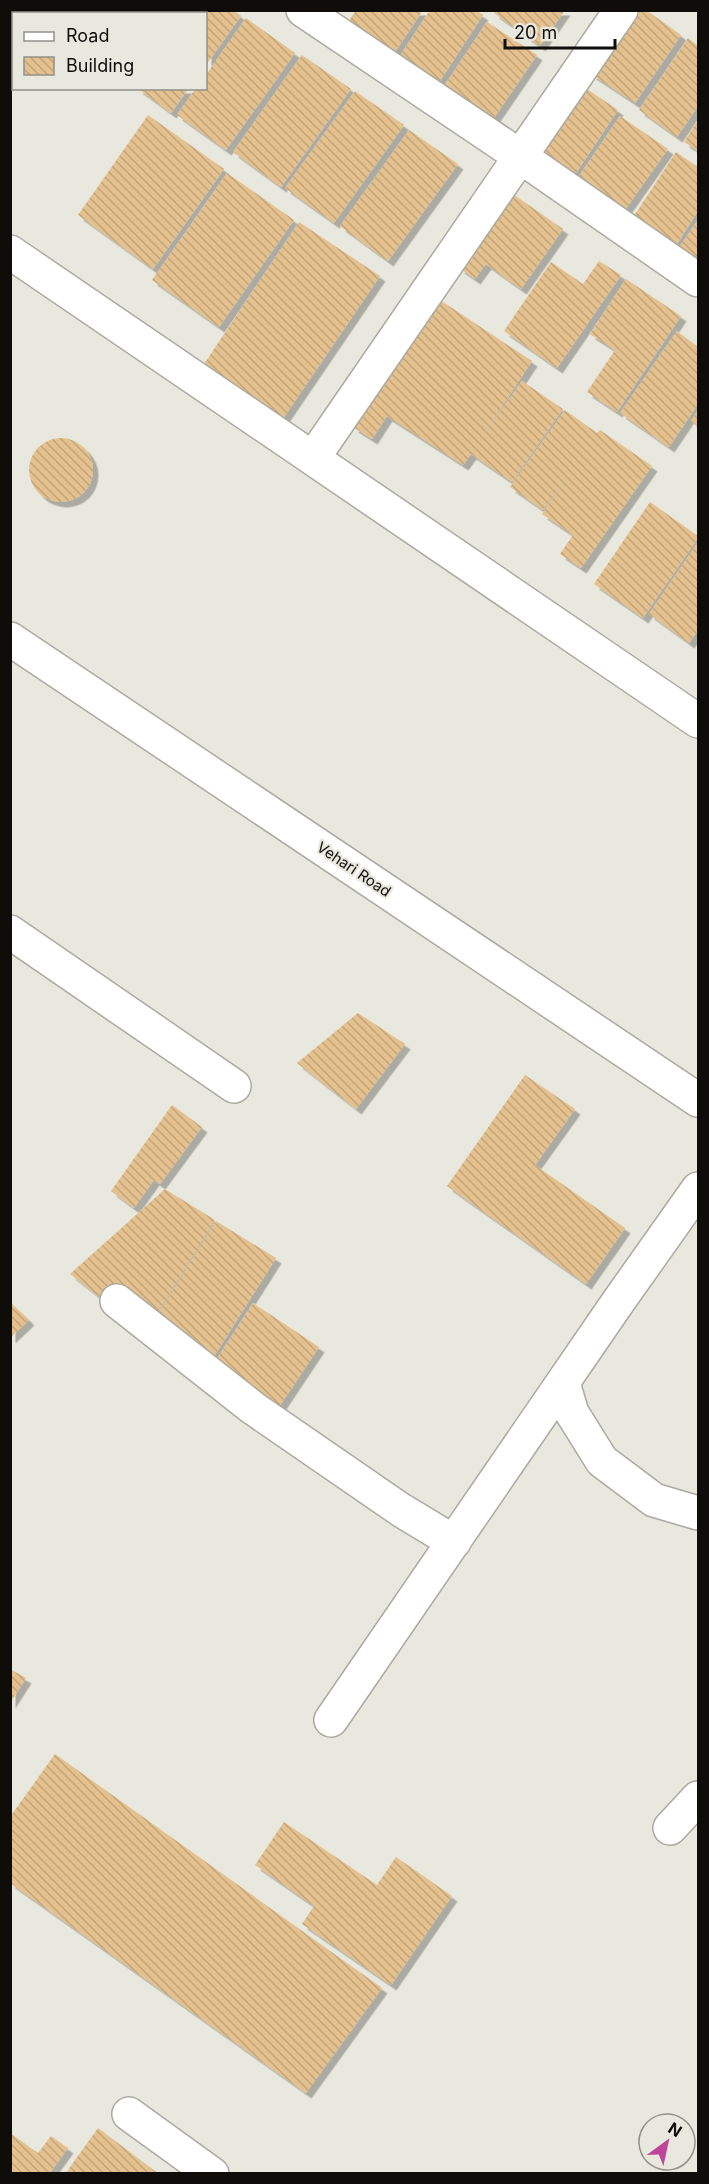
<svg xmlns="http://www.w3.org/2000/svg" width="709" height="2184" viewBox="0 0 709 2184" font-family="Inter,sans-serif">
<defs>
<pattern id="building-back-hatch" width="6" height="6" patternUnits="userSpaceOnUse" patternTransform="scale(1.5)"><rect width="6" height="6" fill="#e4c18e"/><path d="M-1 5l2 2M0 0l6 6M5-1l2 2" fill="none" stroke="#c2a579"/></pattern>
<filter id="shadow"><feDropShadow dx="5.5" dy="5.5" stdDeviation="0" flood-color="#0004"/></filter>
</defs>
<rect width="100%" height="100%" fill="#e9e8de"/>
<!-- building -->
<path fill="url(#building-back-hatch)" filter="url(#shadow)" d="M 99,10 L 164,10 L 162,14 L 97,14 Z
M 171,10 L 233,10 L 241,16 L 206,65 L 206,14 L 169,14 Z
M 356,10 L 423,10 L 391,58 L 345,27 Z
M 430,10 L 475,10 L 483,15 L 436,87 L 396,62 Z
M 496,10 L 565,10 L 540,46 L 494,13 Z
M 635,10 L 646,10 L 681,35 L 635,103 L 591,74 Z
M 246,18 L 295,53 L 226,150 L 177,115 L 196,88 L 206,88 L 206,75 Z
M 487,22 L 537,55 L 489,125 L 440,92 Z
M 688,38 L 698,46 L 698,106 L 677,137 L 639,110 Z
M 302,55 L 351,89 L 281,187 L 233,152 Z
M 581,85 L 618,110 L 572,179 L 534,154 Z
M 137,88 L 189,88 L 171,113 Z
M 355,91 L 404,125 L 334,223 L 285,188 Z
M 148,115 L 224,169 L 153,269 L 78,215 Z
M 620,116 L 668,149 L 622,214 L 575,182 Z
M 698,120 L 698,151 L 684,142 Z
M 409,130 L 458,164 L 388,261 L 340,226 Z
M 676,152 L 698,167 L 698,211 L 675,247 L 632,219 Z
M 227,173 L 294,220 L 219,327 L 152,280 Z
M 510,192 L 563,229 L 521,289 L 486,264 L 475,279 L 459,268 Z
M 698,220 L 698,267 L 676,252 Z
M 299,222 L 380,276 L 282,420 L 202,367 Z
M 599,261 L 621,275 L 557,368 L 504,331 L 551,262 L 583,284 Z
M 626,279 L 681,316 L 617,412 L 587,392 L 615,350 L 590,334 Z
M 437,298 L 532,361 L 480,440 L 522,381 L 563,409 L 512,482 L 471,454 L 463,465 L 387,416 L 372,439 L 353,427 Z
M 677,331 L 698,347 L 698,404 L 669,447 L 620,413 Z
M 565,410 L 597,433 L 600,430 L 652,466 L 581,568 L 560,554 L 573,535 L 542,514 L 571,472 L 543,510 L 510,487 Z
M 698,410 L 698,427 L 691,421 Z
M29 470a32 32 0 1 1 64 0a32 32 0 1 1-64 0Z
M 650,502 L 698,536 L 698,538 L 643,618 L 594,584 Z
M 698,542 L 698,630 L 689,643 L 649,614 Z
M 358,1013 L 405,1044 L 356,1109 L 297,1063 Z
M 525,1075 L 575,1109 L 535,1165 L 625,1228 L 586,1284 L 447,1186 Z
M 172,1105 L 202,1127 L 160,1184 L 154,1180 L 134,1208 L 111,1191 Z
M 165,1189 L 215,1220 L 145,1333 L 70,1274 Z
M 216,1221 L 276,1258 L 211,1361 L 152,1324 Z
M 10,1302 L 29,1320 L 10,1338 Z
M 253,1303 L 319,1347 L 267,1425 L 202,1382 Z
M 10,1669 L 26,1678 L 10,1703 Z
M 55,1754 L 382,1988 L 306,2093 L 10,1883 L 10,1817 Z
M 284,1822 L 377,1885 L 396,1857 L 452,1896 L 391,1985 L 302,1924 L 314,1906 L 255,1865 Z
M 98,2128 L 159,2174 L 65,2174 Z
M 10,2133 L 38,2153 L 51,2136 L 68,2148 L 49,2174 L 10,2174 Z"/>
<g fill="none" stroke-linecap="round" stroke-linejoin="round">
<defs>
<path id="minor" d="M 303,10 L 521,157 L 698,280
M 10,252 L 698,721
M 313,458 L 621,10
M 10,932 L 234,1086
M 117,1301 L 253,1408 L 401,1510 L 454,1542
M 563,1383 L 572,1413 L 602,1461 L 654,1500 L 698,1513
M 331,1720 L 618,1302 L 698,1189
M 670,1828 L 698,1798
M 129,2114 L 212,2174"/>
<path id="primary" d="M 10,639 L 698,1100"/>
</defs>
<!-- minor casing -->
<use href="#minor" stroke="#abaaa1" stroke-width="36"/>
<!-- primary casing -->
<use href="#primary" stroke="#abaaa1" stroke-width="36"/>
<!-- minor -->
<use href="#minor" stroke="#fff" stroke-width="33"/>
<!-- primary -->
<use href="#primary" stroke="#fff" stroke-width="33"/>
</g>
<g text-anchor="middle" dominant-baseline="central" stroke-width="4.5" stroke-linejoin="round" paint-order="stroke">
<!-- street labels -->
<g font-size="15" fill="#0e0d0a" stroke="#e9e8de">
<text transform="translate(354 869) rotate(34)">Vehari Road</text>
</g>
</g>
<!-- border -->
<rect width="709" height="2184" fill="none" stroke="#0e0d0a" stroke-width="24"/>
<!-- legend -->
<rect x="12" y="12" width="195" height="78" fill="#e9e8de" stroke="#919089" stroke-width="1.5"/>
<rect x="24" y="32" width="30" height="9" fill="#ffffff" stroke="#919089" stroke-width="1.5"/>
<text x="66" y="42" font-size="18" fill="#0e0d0a">Road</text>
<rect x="24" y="57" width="30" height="18" fill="url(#building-back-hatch)" stroke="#919089" stroke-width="1.5"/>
<text x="66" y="72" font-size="18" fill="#0e0d0a">Building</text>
<!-- north arrow -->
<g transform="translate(667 2142) rotate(33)"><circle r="28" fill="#e9e8de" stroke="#919089" stroke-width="1.5"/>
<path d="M0-4.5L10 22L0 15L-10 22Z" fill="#bd459a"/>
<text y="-9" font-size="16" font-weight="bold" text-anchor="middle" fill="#0e0d0a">N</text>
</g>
<!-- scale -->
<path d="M505 39v9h110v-9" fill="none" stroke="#0e0d0a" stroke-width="3"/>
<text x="514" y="39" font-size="18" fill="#0e0d0a" stroke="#e9e8de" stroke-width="4.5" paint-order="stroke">20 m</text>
</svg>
